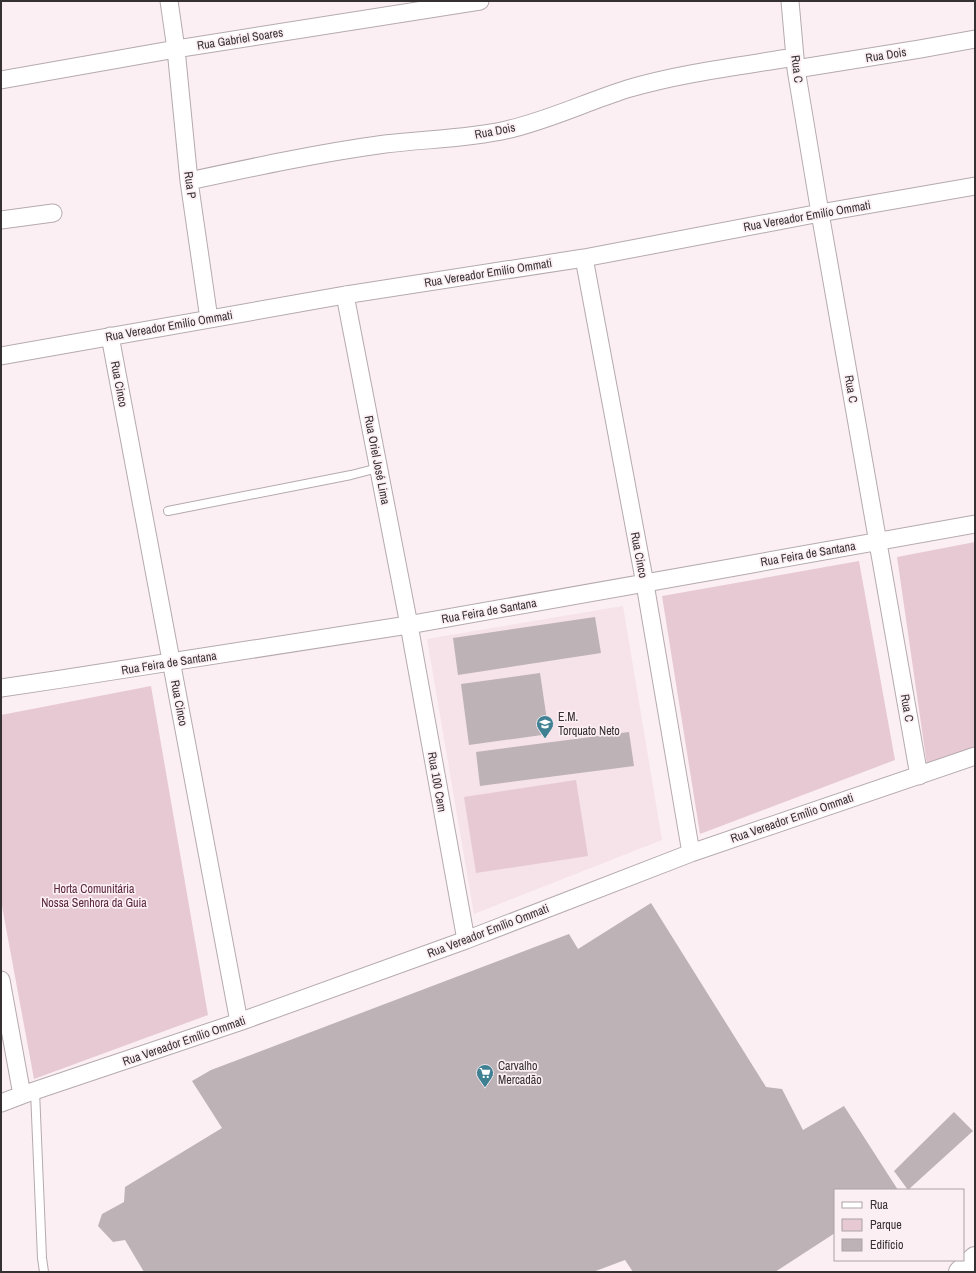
<svg xmlns="http://www.w3.org/2000/svg" width="976" height="1273" viewBox="0 0 976 1273" font-family="'Archivo Narrow',sans-serif">
<rect width="100%" height="100%" fill="#fbeff3"/>
<!-- built -->
<path fill="#f6e2e9" d="M 623,606 L 662,840 L 474,914 L 427,639 Z"/>
<!-- green -->
<path fill="#e7c9d4" d="M 975,542 L 975,747 L 927,765 L 897,557 Z
M 859,561 L 895,760 L 700,834 L 662,596 Z
M 151,686 L 208,1015 L 34,1079 L 1,901 L 1,715 Z
M 576,780 L 588,856 L 476,873 L 464,797 Z"/>
<!-- building -->
<path fill="#bdb2b6" d="M 595,617 L 601,653 L 458,675 L 453,638 Z
M 540,673 L 549,734 L 469,745 L 461,684 Z
M 629,732 L 634,766 L 480,786 L 476,752 Z
M 651,903 L 766,1087 L 782,1089 L 803,1130 L 844,1106 L 898,1190 L 835,1190 L 835,1233 L 775,1272 L 633,1272 L 625,1260 L 593,1272 L 144,1272 L 125,1240 L 113,1242 L 98,1226 L 102,1214 L 124,1202 L 125,1187 L 222,1128 L 192,1081 L 211,1070 L 569,934 L 578,949 Z
M 954,1112 L 973,1131 L 908,1190 L 894,1171 Z"/>
<g fill="none" stroke-linecap="round" stroke-linejoin="round">
<defs>
<path id="lane" d="M 168,511 L 351,475 L 378,468
M 35,1091 L 42,1258 L 44,1272"/>
<path id="street" d="M 169,1 L 176,49 L 189,181 L 209,319
M 790,1 L 796,69 L 820,213 L 919,776
M 796,69 L 920,49 L 975,39
M 1,80 L 176,49 L 480,1
M 189,181 C 254,167 319,153 385,144 C 425,139 466,139 506,130 C 547,121 586,102 627,89 C 681,73 740,66 795,57
M 1,220 L 53,213
M 584,258 L 645,584 L 691,853
M 345,295 L 409,625 L 466,940
M 110,336 L 239,1022
M 1,356 L 345,295 L 584,258 L 820,213 L 975,186
M 1,688 C 137,668 273,647 408,625 C 597,593 786,557 975,524
M 1,980 L 22,1095
M 1,1103 L 22,1095 L 239,1022 L 466,940 L 691,853 L 975,756"/>
<path id="highway" d="M 960,1272 L 975,1258"/>
</defs>
<!-- lane casing -->
<use href="#lane" stroke="#b5aaae" stroke-width="10"/>
<!-- street casing -->
<use href="#street" stroke="#b5aaae" stroke-width="19"/>
<!-- highway casing -->
<use href="#highway" stroke="#b5aaae" stroke-width="24"/>
<!-- lane -->
<use href="#lane" stroke="#fff" stroke-width="8"/>
<!-- street -->
<use href="#street" stroke="#fff" stroke-width="17"/>
<!-- highway -->
<use href="#highway" stroke="#fff" stroke-width="22"/>
</g>
<!-- icons -->
<defs>
<symbol id="school-pin" viewBox="-11 -11 22 30"><path d="M0 17L-7.5 6A9.5 9.5 0 1 1 7.5 6Z" fill="#3f8093" stroke="#fbeff3"/><path d="M0-5L7-2L0 1L-7-2ZM-4 1L0 2.5L4 1V4Q0 6-4 4Z" fill="#fff"/></symbol>
<symbol id="supermarket-pin" viewBox="-11 -11 22 30"><path d="M0 17L-7.5 6A9.5 9.5 0 1 1 7.5 6Z" fill="#3f8093" stroke="#fbeff3"/><path d="M-6-5.5h2.5l.6 2H6L4.5 2H-2.5L-4.4-4H-6ZM-1.5 3.2a1.3 1.3 0 1 0 .1 0ZM3 3.2a1.3 1.3 0 1 0 .1 0Z" fill="#fff"/></symbol>
</defs>
<g fill-rule="evenodd">
<use href="#school-pin" x="535" y="714" width="20" height="27"/>
<use href="#supermarket-pin" x="475" y="1063" width="20" height="27"/>
</g>
<g text-anchor="middle" dominant-baseline="central" stroke-width="3.5" stroke-linejoin="round" paint-order="stroke">
<!-- street labels -->
<g font-size="12" fill="#353032" stroke="#fbeff3">
<text transform="translate(240 39) rotate(-9)">Rua Gabriel Soares</text>
<text transform="translate(886 55) rotate(-9)">Rua Dois</text>
<text transform="translate(797 69) rotate(83)">Rua C</text>
<text transform="translate(495 131) rotate(-11)">Rua Dois</text>
<text transform="translate(190 185) rotate(83)">Rua P</text>
<text transform="translate(807 216) rotate(-10)">Rua Vereador Emilío Ommati</text>
<text transform="translate(488 273) rotate(-9)">Rua Vereador Emilío Ommati</text>
<text transform="translate(169 326) rotate(-10)">Rua Vereador Emilío Ommati</text>
<text transform="translate(119 384) rotate(79)">Rua Cinco</text>
<text transform="translate(851 389) rotate(80)">Rua C</text>
<text transform="translate(377 460) rotate(79)">Rua Oriel José Lima</text>
<text transform="translate(808 554) rotate(-10)">Rua Feira de Santana</text>
<text transform="translate(639 555) rotate(79)">Rua Cinco</text>
<text transform="translate(489 611) rotate(-10)">Rua Feira de Santana</text>
<text transform="translate(169 663) rotate(-9)">Rua Feira de Santana</text>
<text transform="translate(179 703) rotate(79)">Rua Cinco</text>
<text transform="translate(907 708) rotate(80)">Rua C</text>
<text transform="translate(437 782) rotate(80)">Rua 100 Cem</text>
<text transform="translate(792 818) rotate(-19)">Rua Vereador Emílio Ommati</text>
<text transform="translate(488 931) rotate(-21)">Rua Vereador Emílio Ommati</text>
<text transform="translate(184 1041) rotate(-19)">Rua Vereador Emílio Ommati</text>
</g>
<!-- poi labels -->
<g font-size="12" fill="#353032" stroke="#fbeff3" text-anchor="start">
<text x="558" y="717">E.M.<tspan x="558" dy="14">Torquato Neto</tspan></text>
<text x="498" y="1066">Carvalho<tspan x="498" dy="14">Mercadão</tspan></text>
</g>
<!-- park labels -->
<g font-size="12" fill="#5b283e" stroke="#fbeff3">
<text x="94" y="889">Horta Comunitária<tspan x="94" dy="14">Nossa Senhora da Guia</tspan></text>
</g>
</g>
<!-- border -->
<rect width="976" height="1273" fill="none" stroke="#353032" stroke-width="4"/>
<!-- legend -->
<rect x="834" y="1189" width="130" height="72" fill="#fbeff3" stroke="#aca3a6"/>
<rect x="842" y="1202" width="20" height="6" fill="#ffffff" stroke="#aca3a6"/>
<text x="870" y="1209" font-size="12" fill="#353032">Rua</text>
<rect x="842" y="1219" width="20" height="12" fill="#e7c9d4" stroke="#aca3a6"/>
<text x="870" y="1229" font-size="12" fill="#353032">Parque</text>
<rect x="842" y="1239" width="20" height="12" fill="#bdb2b6" stroke="#aca3a6"/>
<text x="870" y="1249" font-size="12" fill="#353032">Edifício</text>
</svg>
